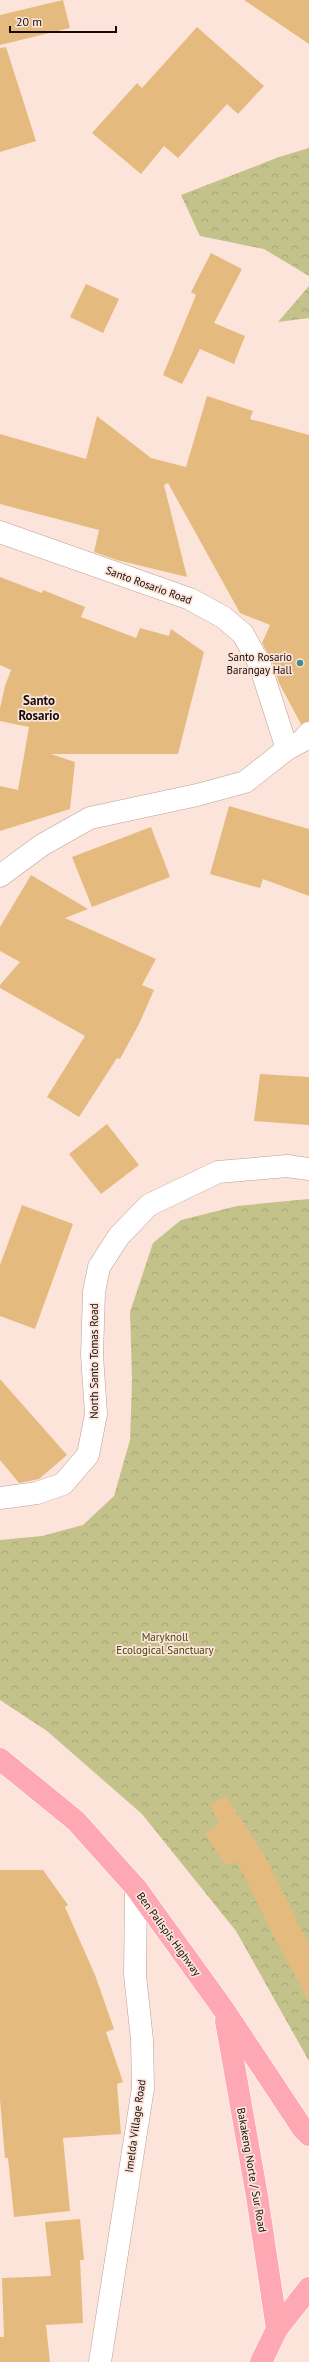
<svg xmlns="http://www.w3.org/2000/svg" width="309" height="2362" viewBox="0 0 309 2362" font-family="'PT Sans',sans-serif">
<defs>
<pattern id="forest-crowns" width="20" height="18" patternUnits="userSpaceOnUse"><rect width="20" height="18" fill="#c4c28b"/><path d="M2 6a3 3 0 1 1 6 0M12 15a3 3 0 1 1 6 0" fill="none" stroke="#a8a576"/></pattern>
</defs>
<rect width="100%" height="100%" fill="#fce4da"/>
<!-- forest -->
<path fill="url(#forest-crowns)" d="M 309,148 L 309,276 L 264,249 L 200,236 L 181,195 L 279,157 Z
M 309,286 L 309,318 L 278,322 Z
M 309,1199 L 309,2061 L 236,1931 L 142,1814 L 47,1731 L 0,1700 L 0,1540 L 42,1536 L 83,1525 L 114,1496 L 130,1440 L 132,1381 L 130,1312 L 153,1243 L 181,1220 L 237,1206 Z"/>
<!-- building -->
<path fill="#e5ba7e" d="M 63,0 L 70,28 L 0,45 L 0,15 Z
M 244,0 L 309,0 L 309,44 Z
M 197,27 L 264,86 L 238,114 L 227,104 L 178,158 L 164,146 L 141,174 L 92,133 L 137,83 L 142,88 Z
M 6,47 L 36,141 L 0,152 L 0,48 Z
M 211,253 L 242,269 L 214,323 L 245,336 L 234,364 L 200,349 L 182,384 L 163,375 L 196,295 L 191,292 Z
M 86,284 L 119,299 L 103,333 L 70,317 Z
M 207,396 L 253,411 L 250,419 L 309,435 L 309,721 L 301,724 L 279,683 L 272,661 L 262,643 L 270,625 L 240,613 L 168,483 L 164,485 L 187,577 L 117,560 L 94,552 L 99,530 L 0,504 L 0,434 L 86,459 L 97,416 L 151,458 L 186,467 Z
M 0,577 L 42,593 L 43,590 L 85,607 L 81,617 L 136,638 L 140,628 L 169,636 L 171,629 L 204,652 L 178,754 L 51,754 L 75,762 L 70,809 L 0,831 L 0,786 L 18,790 L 29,727 L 0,721 L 0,708 L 5,686 L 11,670 L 0,665 Z
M 229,806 L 309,829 L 309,896 L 263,879 L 260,888 L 210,874 Z
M 151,827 L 170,877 L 92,907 L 72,857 Z
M 31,875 L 88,909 L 65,918 L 156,959 L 142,985 L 154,990 L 139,1024 L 120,1059 L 117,1058 L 79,1117 L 47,1097 L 85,1036 L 0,988 L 0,985 L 20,962 L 0,951 L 0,927 Z
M 260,1074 L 309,1077 L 309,1125 L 254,1121 Z
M 107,1124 L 139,1165 L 101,1194 L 69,1154 Z
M 22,1205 L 73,1224 L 35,1329 L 0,1316 L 0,1265 Z
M 0,1379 L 67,1455 L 39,1479 L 19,1483 L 0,1460 Z
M 226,1796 L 266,1858 L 309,1945 L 309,2002 L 268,1925 L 237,1862 L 225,1865 L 205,1833 L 219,1824 L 210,1805 Z
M 0,1870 L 43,1870 L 68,1905 L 65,1907 L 95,1975 L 114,2029 L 106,2032 L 123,2082 L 117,2084 L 121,2134 L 63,2138 L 70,2211 L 14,2217 L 8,2158 L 5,2158 L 0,2100 Z
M 80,2219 L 84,2260 L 80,2260 L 83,2323 L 46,2325 L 50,2362 L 0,2362 L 0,2337 L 4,2337 L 2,2278 L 51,2276 L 45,2222 Z"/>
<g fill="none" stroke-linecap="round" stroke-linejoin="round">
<defs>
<path id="minor" d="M 0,532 L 190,599 L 223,617 L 243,634 L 260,665 L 287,749
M 0,876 L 42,845 L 90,818 L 197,795 L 245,782 L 287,749 L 302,741 L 309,733
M 0,1498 L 37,1493 L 63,1484 L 88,1455 L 96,1414 L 92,1355 L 94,1292 L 99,1267 L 119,1236 L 149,1205 L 218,1172 L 287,1166 L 309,1169
M 100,2362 L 143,2088 L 142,2040 L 135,1975 L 136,1888"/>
<path id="major" d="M 0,1759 L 76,1821 L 136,1888 L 224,2010 L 303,2129 L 309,2135
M 226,2021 L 257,2196 L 277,2329
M 261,2362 L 277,2329 L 309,2288"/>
</defs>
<!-- minor casing -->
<use href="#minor" stroke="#bba093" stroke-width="23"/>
<!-- major casing -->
<use href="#major" stroke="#fff" stroke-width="23"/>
<!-- minor -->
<use href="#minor" stroke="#fff" stroke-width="22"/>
<!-- major -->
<use href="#major" stroke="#fea8b3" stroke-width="22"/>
</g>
<!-- markers -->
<circle fill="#448c8f" stroke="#fce4da" stroke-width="1.5" cx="300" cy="663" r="4"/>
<g text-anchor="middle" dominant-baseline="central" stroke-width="3.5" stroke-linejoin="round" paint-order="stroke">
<!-- street labels -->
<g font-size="11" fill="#150b07" stroke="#fce4da">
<text transform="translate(149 585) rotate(20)">Santo Rosario Road</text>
<text transform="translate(94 1361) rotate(-90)">North Santo Tomas Road</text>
<text transform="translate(169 1934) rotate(54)">Ben Palispis Highway</text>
<text transform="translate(135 2126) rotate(-82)">Imelda Village Road</text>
<text transform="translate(252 2170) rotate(80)">Bakakeng Norte / Sur Road</text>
</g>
<!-- poi labels -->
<g font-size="11" fill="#150b07" stroke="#fce4da" text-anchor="end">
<text x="292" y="657">Santo Rosario<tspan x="292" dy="13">Barangay Hall</tspan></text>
</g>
<!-- park labels -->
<g font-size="11" fill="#48450e" stroke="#fce4da">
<text x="165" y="1637">Maryknoll<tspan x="165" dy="13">Ecological Sanctuary</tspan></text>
</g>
<!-- quarter labels -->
<g font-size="13" font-weight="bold" fill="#150b07" stroke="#fce4da">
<text x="39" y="700">Santo<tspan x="39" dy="15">Rosario</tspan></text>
</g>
</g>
<!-- scale -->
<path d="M10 26v6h106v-6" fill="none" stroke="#150b07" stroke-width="2"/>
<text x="16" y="26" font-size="12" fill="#150b07" stroke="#fce4da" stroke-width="3" paint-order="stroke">20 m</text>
</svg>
